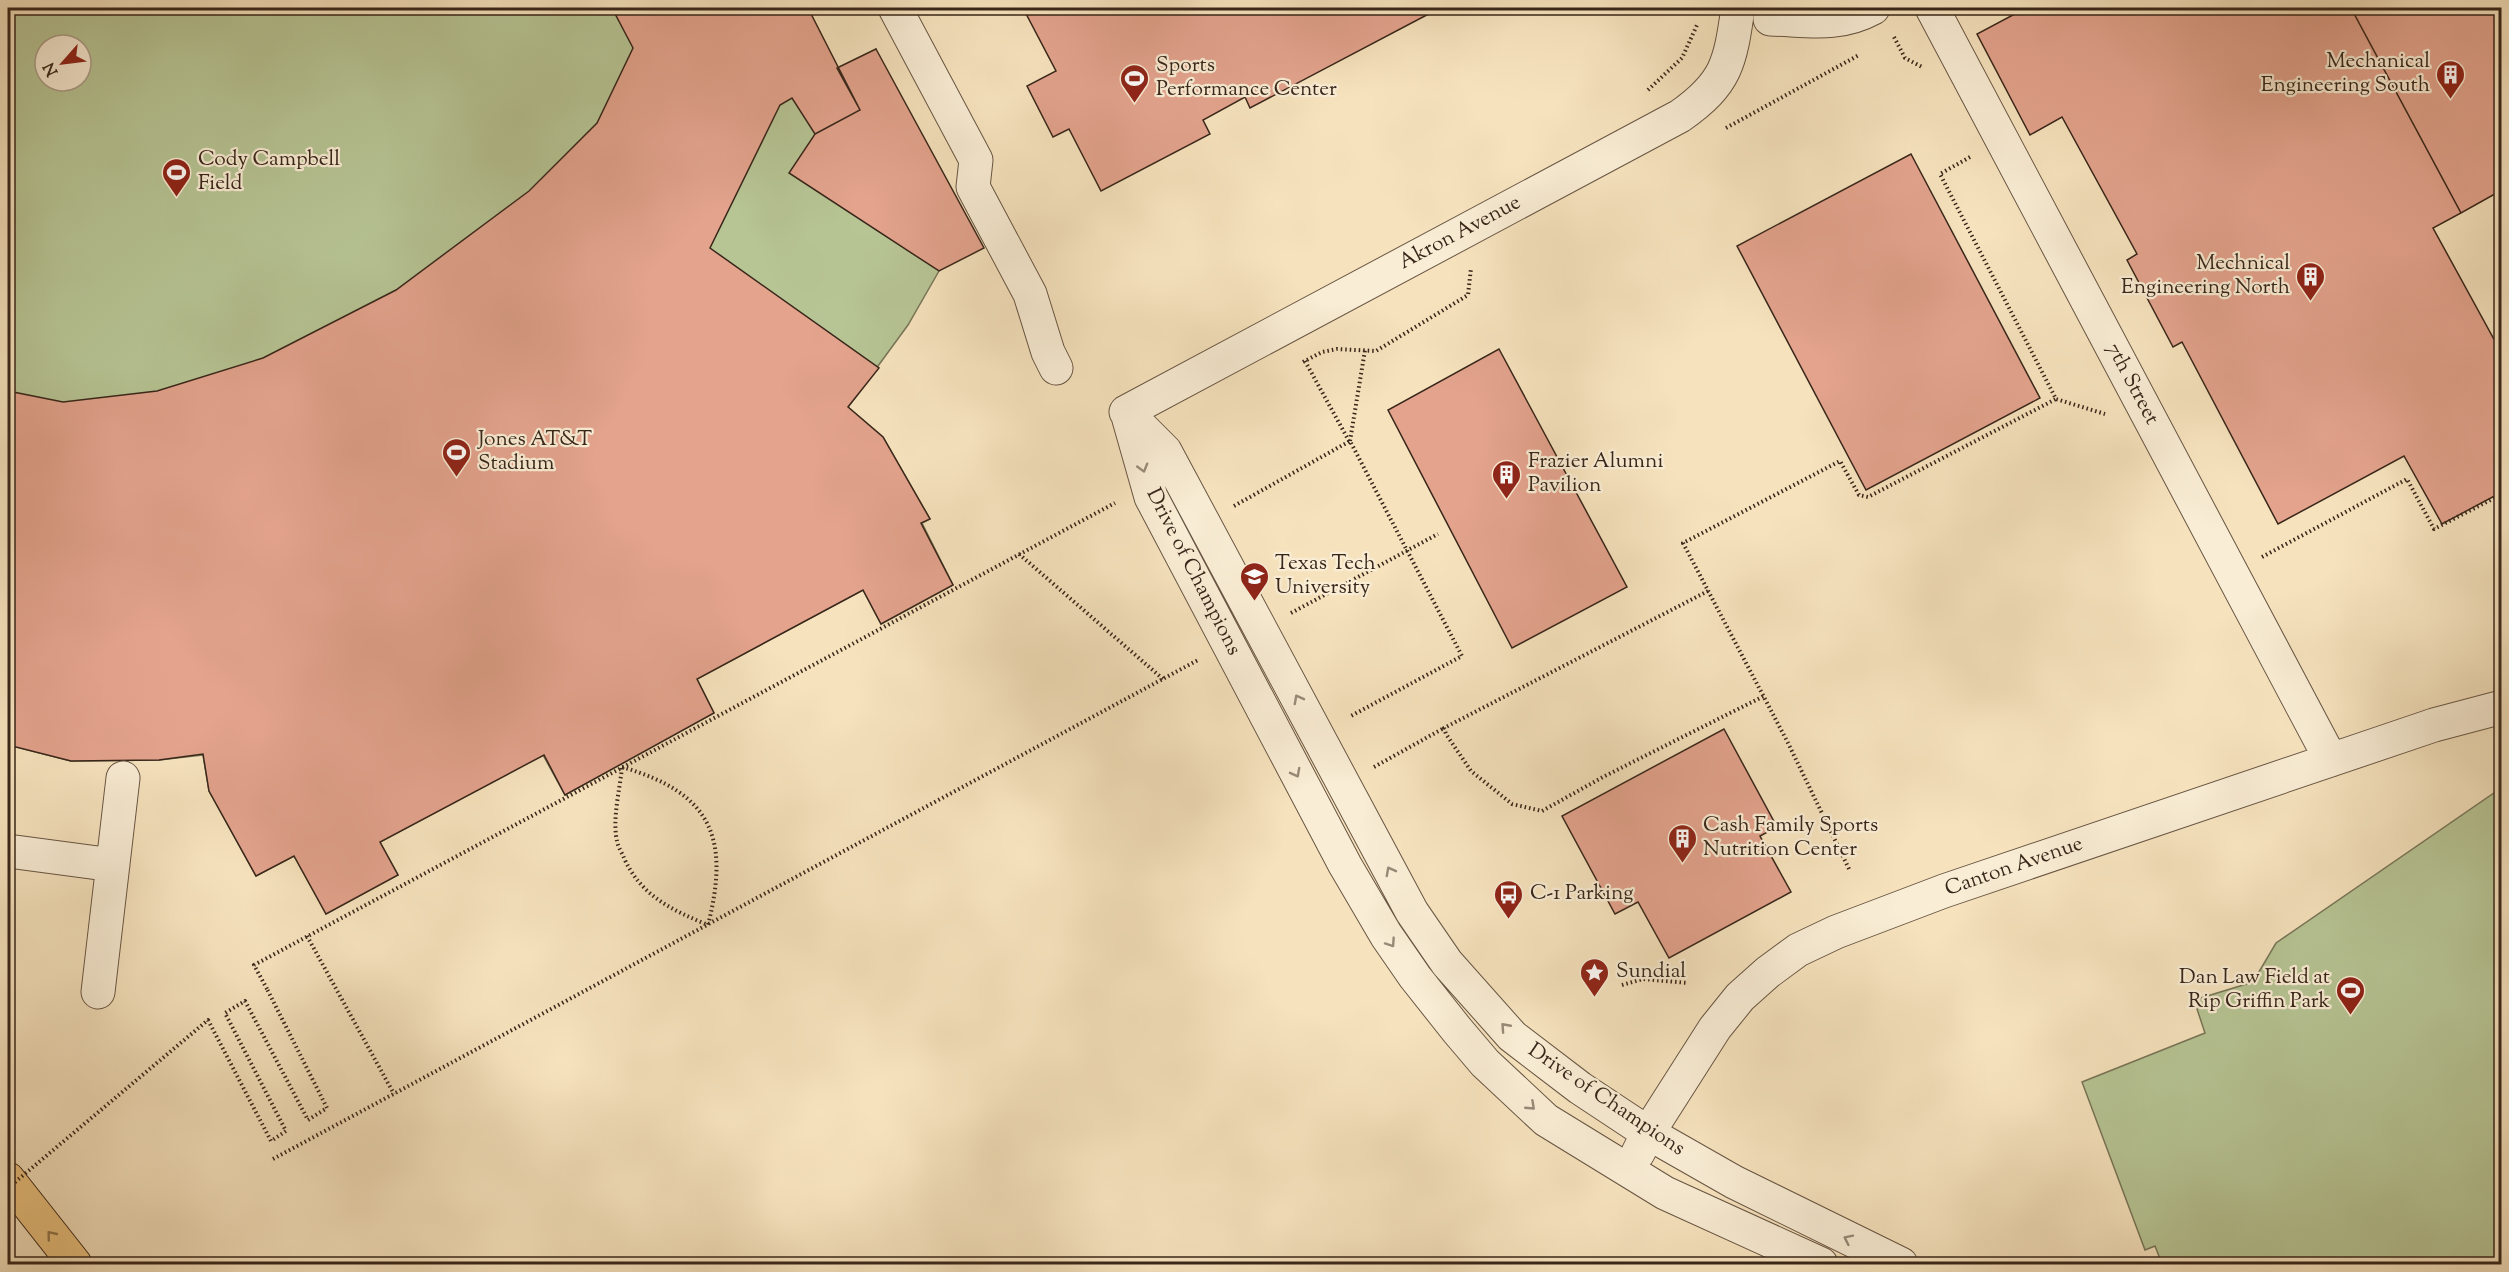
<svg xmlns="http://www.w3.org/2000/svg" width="2509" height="1272" viewBox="0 0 2509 1272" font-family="'Sorts Mill Goudy',serif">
<rect width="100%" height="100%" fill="#f6e3be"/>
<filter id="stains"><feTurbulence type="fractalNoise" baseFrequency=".00333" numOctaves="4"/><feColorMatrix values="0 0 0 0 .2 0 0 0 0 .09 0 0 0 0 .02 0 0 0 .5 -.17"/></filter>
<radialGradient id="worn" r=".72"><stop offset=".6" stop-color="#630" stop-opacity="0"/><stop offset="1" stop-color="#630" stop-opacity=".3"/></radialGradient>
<!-- green -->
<path fill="#b7c595" stroke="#787658" stroke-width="1.5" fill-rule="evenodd" d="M 8,8 L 808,8 L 837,68 L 876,49 L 939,271 L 908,325 L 848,407 L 883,437 L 930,519 L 922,523 L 953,585 L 881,624 L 863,590 L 697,679 L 714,713 L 565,795 L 543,755 L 380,842 L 398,875 L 326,914 L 294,856 L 256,876 L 209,791 L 203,755 L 159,760 L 71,761 L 8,745 ZM 45,45 L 81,45 L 81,81 L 45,81 Z
M 2501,792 L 2501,1264 L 2162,1264 L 2155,1246 L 2145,1250 L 2082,1082 L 2205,1033 L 2194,1000 L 2253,982 L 2276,943 L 2494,793 Z"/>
<!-- building -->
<path fill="#e3a38d" stroke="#38261a" stroke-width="1.5" d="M 612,8 L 808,8 L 860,110 L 815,134 L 792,98 L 780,105 L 710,248 L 879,368 L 848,407 L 883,437 L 930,519 L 921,523 L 953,585 L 881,624 L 863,590 L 697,679 L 714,713 L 565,795 L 544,755 L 380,842 L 398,875 L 326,914 L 294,856 L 256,876 L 209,791 L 203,754 L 159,760 L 71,761 L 8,745 L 8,391 L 63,402 L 157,391 L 263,358 L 396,290 L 529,191 L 597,123 L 633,48 Z
M 1023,8 L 1440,8 L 1250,108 L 1245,97 L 1203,120 L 1210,134 L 1101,191 L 1069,129 L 1053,137 L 1027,86 L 1056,71 Z
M 2026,8 L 2351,8 L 2461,213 L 2433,228 L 2502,354 L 2502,492 L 2442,524 L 2404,456 L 2278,524 L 2182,342 L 2173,347 L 2127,260 L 2137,254 L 2062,117 L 2030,135 L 1977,34 Z
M 2351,8 L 2502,8 L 2502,190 L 2461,213 Z
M 876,49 L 984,248 L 939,271 L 789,173 L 815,134 L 860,110 L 837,68 Z
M 1911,154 L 2040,398 L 1866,490 L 1737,246 Z
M 1499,349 L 1627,587 L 1512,648 L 1388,410 Z
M 1724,729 L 1777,827 L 1760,836 L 1791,892 L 1669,958 L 1638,902 L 1615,914 L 1562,816 Z"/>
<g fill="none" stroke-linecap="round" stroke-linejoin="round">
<defs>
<path id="minor" d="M 895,8 L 976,160 L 973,187 L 1030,294 L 1048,352 L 1056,368
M 1932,8 L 2331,760
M 1770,19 C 1808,20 1838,27 1873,8
M 1126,412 L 1165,451 L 1412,912 L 1447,963 L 1512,1036 L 1580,1088 L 1648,1133 L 1734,1182 L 1901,1264
M 1126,412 L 1680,116 C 1727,83 1730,63 1738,8
M 1128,416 L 1151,497 L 1345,865 L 1386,935 L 1415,977 L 1457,1030 L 1485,1063 L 1546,1120 L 1665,1193 L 1821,1264
M 8,851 L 113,865
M 98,992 L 123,778
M 1638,1153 L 1648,1133 L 1715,1028 L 1740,997 L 1768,972 L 1798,950 L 1836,932 L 1944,891 L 2434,725 L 2502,707"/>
<path id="major" d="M 8,1179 L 75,1264"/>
</defs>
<!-- minor casing -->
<use href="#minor" stroke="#685543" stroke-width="35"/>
<!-- major casing -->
<use href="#major" stroke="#38261a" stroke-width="35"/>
<!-- path -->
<path stroke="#38261a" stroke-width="4" stroke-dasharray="1.5 3" stroke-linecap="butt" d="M 1894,37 L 1905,58 L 1922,67
M 1648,90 L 1682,58 L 1697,25
M 1726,128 L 1859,55
M 1970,157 L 1940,174 L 2056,399 L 2105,414
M 1305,361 L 1349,441
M 1303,362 L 1322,352 L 1337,349 L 1376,351 L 1468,295 L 1471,268
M 1350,441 L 1365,350
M 1234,506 L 1350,441 L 1462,656 L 1349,717
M 1019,554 L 1163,679
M 2262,557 L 2407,479 L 2434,529 L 2502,494
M 1708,591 L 1444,728 L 1446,734 L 1471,771 L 1512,804 L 1542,811 L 1603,777 L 1764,696
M 1291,613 L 1438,534
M 622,767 C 712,793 730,838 708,925 C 672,910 641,896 624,858 C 622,853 618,847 617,841 C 612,819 620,789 622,767 Z
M 1374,767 L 1444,728
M 1849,869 L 1787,741 L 1683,543 L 1840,461 L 1859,495 L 1868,497 L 2056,399
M 307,936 L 394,1094
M 1622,985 L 1643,979 L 1688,983
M 267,989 L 254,965 L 1115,503
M 273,1159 L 1198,660"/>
<!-- minor -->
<use href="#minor" stroke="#f9edd5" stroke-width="33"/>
<!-- major -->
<use href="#major" stroke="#ebc27f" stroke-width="33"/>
<!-- path-bridge -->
<path stroke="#38261a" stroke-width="4" stroke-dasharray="1.5 3" stroke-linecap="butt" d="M 8,1188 L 208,1020 L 271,1141 L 286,1131 L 225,1013 L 245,1001 L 308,1120 L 327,1108 L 267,989"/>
</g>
<!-- one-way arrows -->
<defs><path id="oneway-chevron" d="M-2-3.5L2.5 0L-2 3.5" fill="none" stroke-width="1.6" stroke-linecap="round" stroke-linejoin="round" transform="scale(1.5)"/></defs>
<g stroke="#988a78">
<use href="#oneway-chevron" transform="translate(1143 468) rotate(74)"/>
<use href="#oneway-chevron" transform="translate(1298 699) rotate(-118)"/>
<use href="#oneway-chevron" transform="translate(1296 773) rotate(62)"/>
<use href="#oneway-chevron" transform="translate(1390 871) rotate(-118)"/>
<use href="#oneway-chevron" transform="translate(1391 943) rotate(56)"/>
<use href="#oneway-chevron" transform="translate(1505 1027) rotate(-132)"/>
<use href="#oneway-chevron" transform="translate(1531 1106) rotate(43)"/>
<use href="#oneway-chevron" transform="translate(1848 1239) rotate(-154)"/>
</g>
<use stroke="#92744c" href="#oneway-chevron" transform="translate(51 1235) rotate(-129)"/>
<!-- icons -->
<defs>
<symbol id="building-pin" viewBox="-11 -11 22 30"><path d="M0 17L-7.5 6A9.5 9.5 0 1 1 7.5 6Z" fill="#8f2418" stroke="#f9edd5"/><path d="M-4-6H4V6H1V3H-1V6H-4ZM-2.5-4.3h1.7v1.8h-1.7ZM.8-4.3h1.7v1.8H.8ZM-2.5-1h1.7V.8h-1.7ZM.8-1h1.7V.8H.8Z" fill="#fff"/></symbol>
<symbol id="stadium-pin" viewBox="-11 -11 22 30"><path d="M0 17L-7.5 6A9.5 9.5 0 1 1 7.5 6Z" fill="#8f2418" stroke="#f9edd5"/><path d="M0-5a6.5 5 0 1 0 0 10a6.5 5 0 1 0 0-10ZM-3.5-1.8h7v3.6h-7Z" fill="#fff"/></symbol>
<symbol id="university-pin" viewBox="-11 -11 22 30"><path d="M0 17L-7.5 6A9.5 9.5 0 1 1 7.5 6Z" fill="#8f2418" stroke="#f9edd5"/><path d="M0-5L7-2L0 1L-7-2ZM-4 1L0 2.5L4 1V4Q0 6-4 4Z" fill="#fff"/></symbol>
<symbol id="bus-pin" viewBox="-11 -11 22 30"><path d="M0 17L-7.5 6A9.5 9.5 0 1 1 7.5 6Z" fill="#8f2418" stroke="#f9edd5"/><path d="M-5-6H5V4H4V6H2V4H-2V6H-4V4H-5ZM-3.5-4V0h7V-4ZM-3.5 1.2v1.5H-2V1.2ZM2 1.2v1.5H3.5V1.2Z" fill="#fff"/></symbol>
<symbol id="sight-pin" viewBox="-11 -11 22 30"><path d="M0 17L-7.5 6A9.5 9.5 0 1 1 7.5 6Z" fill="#8f2418" stroke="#f9edd5"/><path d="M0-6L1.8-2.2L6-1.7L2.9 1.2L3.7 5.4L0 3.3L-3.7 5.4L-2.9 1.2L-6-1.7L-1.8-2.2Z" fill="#fff"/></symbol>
</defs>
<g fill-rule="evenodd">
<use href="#building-pin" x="2434" y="58" width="33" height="45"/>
<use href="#stadium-pin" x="1118" y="62" width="33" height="45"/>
<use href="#stadium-pin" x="160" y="156" width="33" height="45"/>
<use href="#building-pin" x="2294" y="260" width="33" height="45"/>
<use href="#stadium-pin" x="440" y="436" width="33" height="45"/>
<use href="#building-pin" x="1490" y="458" width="33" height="45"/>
<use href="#university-pin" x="1238" y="560" width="33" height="45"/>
<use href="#building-pin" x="1666" y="822" width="33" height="45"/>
<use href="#bus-pin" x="1492" y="878" width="33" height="45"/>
<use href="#sight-pin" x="1578" y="956" width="33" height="45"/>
<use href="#stadium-pin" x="2334" y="974" width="33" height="45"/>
</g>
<g text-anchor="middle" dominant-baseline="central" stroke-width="4.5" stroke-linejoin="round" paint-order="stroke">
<!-- poi labels -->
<g font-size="21" fill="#38261a" stroke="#f9edd5" text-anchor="start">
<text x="2430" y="62" text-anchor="end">Mechanical<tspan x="2430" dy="24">Engineering South</tspan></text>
<text x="1156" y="66">Sports<tspan x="1156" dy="24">Performance Center</tspan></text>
<text x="198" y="160">Cody Campbell<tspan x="198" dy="24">Field</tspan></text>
<text x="2290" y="264" text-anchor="end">Mechnical<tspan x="2290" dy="24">Engineering North</tspan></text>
<text x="478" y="440">Jones AT&amp;T<tspan x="478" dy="24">Stadium</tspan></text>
<text x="1528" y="462">Frazier Alumni<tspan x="1528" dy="24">Pavilion</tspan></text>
<text x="1275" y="564">Texas Tech<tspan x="1275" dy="24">University</tspan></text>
<text x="1703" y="826">Cash Family Sports<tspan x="1703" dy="24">Nutrition Center</tspan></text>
<text x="1530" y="894">C-1 Parking</text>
<text x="1616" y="972">Sundial</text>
<text x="2330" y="978" text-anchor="end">Dan Law Field at<tspan x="2330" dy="24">Rip Griffin Park</tspan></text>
</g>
<!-- street labels -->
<g font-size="21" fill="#38261a" stroke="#f9edd5">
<text transform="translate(1460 233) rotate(-28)">Akron Avenue</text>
<text transform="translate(2132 384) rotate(62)">7th Street</text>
<text transform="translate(1193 572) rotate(63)">Drive of Champions</text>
<text transform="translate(2014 867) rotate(-19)">Canton Avenue</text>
<text transform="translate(1606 1100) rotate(34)">Drive of Champions</text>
</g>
</g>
<!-- margin -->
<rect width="2509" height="1272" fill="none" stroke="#f6e3be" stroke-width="30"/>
<rect x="9" y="9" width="2491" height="1254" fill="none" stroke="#38261a" stroke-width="3"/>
<rect x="15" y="15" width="2479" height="1242" fill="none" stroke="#38261a" stroke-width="1.5"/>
<!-- north arrow -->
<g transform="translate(63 63) rotate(242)"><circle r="28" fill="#f9edd5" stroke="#ac9d8a" stroke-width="1.5"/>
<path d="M0-4.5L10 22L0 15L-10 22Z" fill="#8f2418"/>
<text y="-9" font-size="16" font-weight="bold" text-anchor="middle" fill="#38261a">N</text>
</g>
<rect width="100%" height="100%" filter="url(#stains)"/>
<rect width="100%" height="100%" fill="url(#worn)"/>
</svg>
